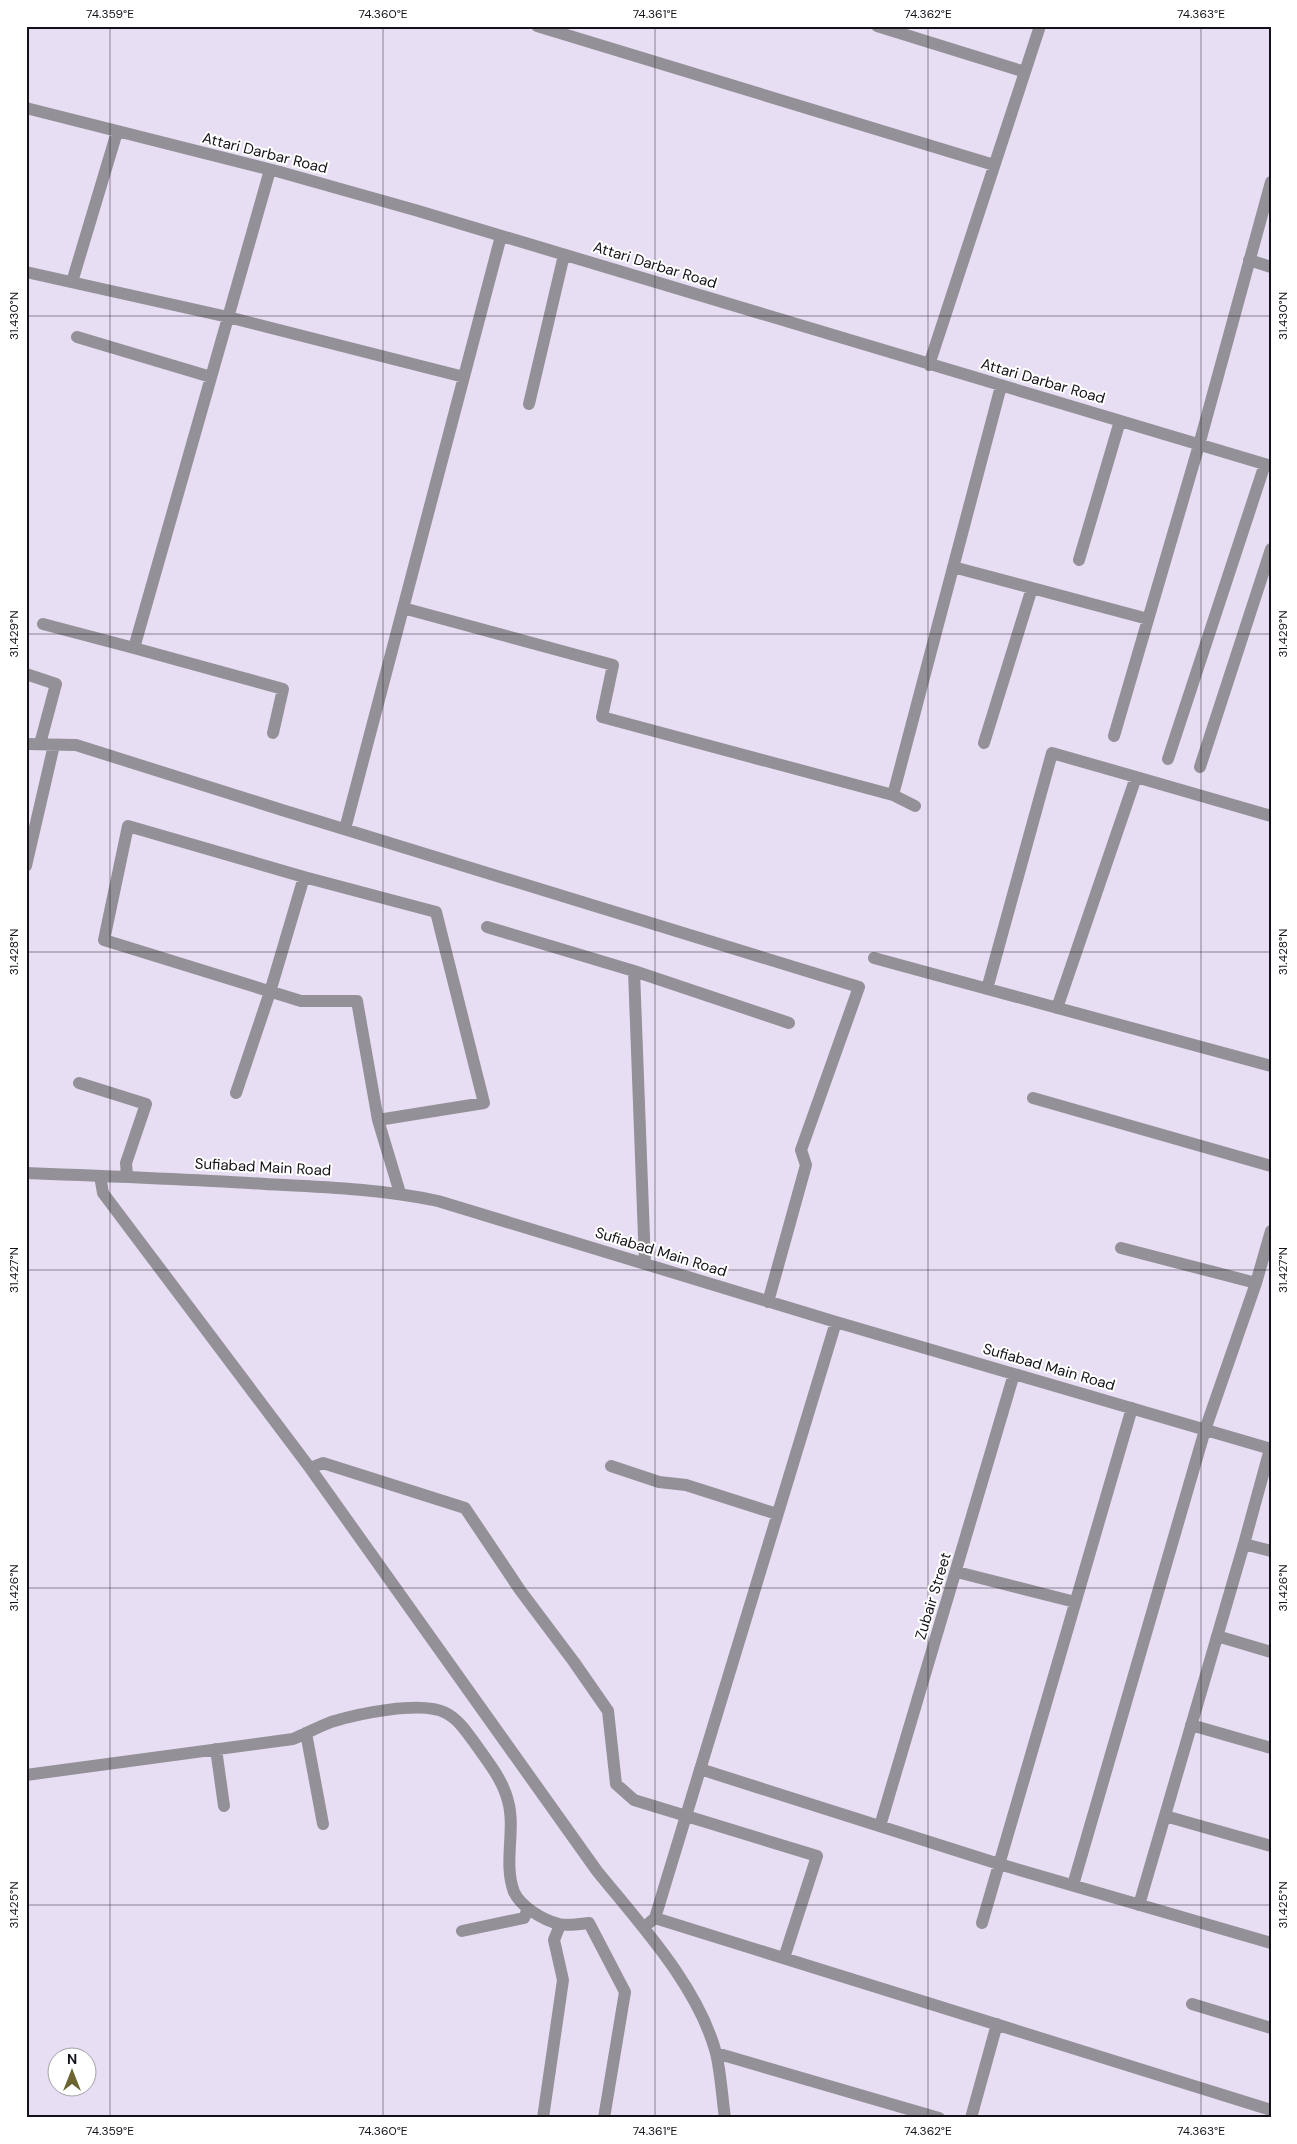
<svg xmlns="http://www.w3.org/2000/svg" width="1297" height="2144" viewBox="0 0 1297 2144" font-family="'DM Sans',sans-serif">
<rect width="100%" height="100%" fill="#e8def4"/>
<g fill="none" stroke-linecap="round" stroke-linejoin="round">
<!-- minor -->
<path stroke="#949098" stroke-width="12" d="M 537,26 L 994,165
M 877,26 L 1025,72
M 26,108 L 280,172 L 415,210 L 1271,466
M 1249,260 L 1271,267
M 26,272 L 228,317 L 464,377
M 72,282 L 117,132
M 77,337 L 211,377
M 929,365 L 1040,26
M 529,404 L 564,255
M 1079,560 L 1120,421
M 953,567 L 1148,619
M 403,608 L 613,665 L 602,717 L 893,795
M 43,624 L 134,648 L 270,170
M 134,648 L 283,689 L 273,733
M 26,674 L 56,684 L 40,744
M 1114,736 L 1199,445 L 1271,182
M 984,743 L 1032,588
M 26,744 L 76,745 L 282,810 L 859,987 L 801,1150 L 806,1165 L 768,1302
M 1168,759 L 1265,464
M 1200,767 L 1271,549
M 915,806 L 893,795 L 1001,386
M 345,829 L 501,236
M 26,866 L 54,745
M 304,877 L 128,826 L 104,940 L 301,1001 L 357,1001 L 378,1120 L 400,1193
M 487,927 L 634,971 L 645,1264
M 874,958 L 1271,1066
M 634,971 L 789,1023
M 987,989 L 1052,753 L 1136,777
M 1057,1008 L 1136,777 L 1271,816
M 79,1083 L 146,1104 L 126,1163 L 127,1176
M 236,1093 L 270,992 L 304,877 L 436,912 L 484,1103 L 378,1120
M 1033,1098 L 1271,1166
M 26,1173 C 106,1176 185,1179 265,1184 C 323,1187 381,1189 438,1201 L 836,1322 L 1271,1449
M 100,1176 L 103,1193 L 310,1468 L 597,1871 C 640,1924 698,1986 716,2053 C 721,2074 722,2097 725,2118
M 1256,1283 L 1271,1231
M 1270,1449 L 1244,1544 L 1271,1551
M 611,1466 L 659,1482 L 686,1485 L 777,1514
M 310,1468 L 323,1463 L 465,1508 L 520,1590 L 574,1662 L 608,1711 L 616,1784 L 634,1800 L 817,1856 L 784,1958
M 957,1572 L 1075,1602
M 1217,1636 L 1271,1652
M 1191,1725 L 1271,1748
M 306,1733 L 323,1824
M 216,1749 L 224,1806
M 700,1769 L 999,1864 L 1271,1943
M 26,1775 L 293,1739 C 305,1734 318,1727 331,1722 C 357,1714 422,1700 446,1713 C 460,1720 470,1737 479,1749 C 491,1766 503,1781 508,1801 C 516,1830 503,1863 514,1892 C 521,1907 543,1920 559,1924 C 568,1926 580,1924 589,1923 L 625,1992 L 604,2118
M 1165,1816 L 1271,1846
M 880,1826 L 1014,1374
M 1073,1885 L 1205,1430 L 1256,1283 L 1121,1248
M 1139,1905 L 1244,1544
M 655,1918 L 1271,2110
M 649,1923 L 655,1918 L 836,1322
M 982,1923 L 1132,1408
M 462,1931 L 524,1918 L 528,1909
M 1192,2004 L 1271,2028
M 716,2053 L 939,2118
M 543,2118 L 563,1980 L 554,1940 L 560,1925
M 971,2118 L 997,2024"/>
</g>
<!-- ticks -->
<path fill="none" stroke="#151119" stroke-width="1" stroke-opacity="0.45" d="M 110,26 L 110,2118M 383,26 L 383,2118M 655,26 L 655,2118M 928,26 L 928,2118M 1201,26 L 1201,2118M 26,316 L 1271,316M 26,634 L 1271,634M 26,952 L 1271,952M 26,1270 L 1271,1270M 26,1588 L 1271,1588M 26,1905 L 1271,1905"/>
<g text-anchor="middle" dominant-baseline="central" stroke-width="4" stroke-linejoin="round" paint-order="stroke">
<!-- street labels -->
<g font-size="15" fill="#151119" stroke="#fff">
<text transform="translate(265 153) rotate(14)">Attari Darbar Road</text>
<text transform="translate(655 265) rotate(17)">Attari Darbar Road</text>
<text transform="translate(1043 381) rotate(16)">Attari Darbar Road</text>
<text transform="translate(263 1167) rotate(3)">Sufiabad Main Road</text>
<text transform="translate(661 1252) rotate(17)">Sufiabad Main Road</text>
<text transform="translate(1049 1367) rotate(16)">Sufiabad Main Road</text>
<text transform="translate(933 1596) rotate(-73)">Zubair Street</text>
</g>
</g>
<!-- border -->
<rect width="1297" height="2144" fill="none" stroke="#ffffff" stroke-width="55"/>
<!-- north arrow -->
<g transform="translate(72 2072)"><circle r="24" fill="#ffffff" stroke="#a1a0a3"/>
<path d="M0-4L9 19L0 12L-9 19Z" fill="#6c6431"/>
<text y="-8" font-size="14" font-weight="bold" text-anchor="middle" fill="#151119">N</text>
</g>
<rect x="28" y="28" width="1242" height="2088" fill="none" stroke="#151119" stroke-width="2"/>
<g font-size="12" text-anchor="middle" fill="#151119">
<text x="110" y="18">74.359°E</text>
<text x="383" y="18">74.360°E</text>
<text x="655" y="18">74.361°E</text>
<text x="928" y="18">74.362°E</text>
<text x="1201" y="18">74.363°E</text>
<text transform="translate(14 316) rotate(-90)" y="4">31.430°N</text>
<text transform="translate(1283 316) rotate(-90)" y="4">31.430°N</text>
<text transform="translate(14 634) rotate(-90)" y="4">31.429°N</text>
<text transform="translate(1283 634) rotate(-90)" y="4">31.429°N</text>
<text transform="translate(14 952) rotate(-90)" y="4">31.428°N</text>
<text transform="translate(1283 952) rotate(-90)" y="4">31.428°N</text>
<text transform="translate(14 1270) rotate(-90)" y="4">31.427°N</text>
<text transform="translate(1283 1270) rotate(-90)" y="4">31.427°N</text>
<text transform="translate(14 1588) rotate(-90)" y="4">31.426°N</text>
<text transform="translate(1283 1588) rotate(-90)" y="4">31.426°N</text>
<text transform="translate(14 1905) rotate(-90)" y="4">31.425°N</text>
<text transform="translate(1283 1905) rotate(-90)" y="4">31.425°N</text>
<text x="110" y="2135">74.359°E</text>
<text x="383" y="2135">74.360°E</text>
<text x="655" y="2135">74.361°E</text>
<text x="928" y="2135">74.362°E</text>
<text x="1201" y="2135">74.363°E</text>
</g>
</svg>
